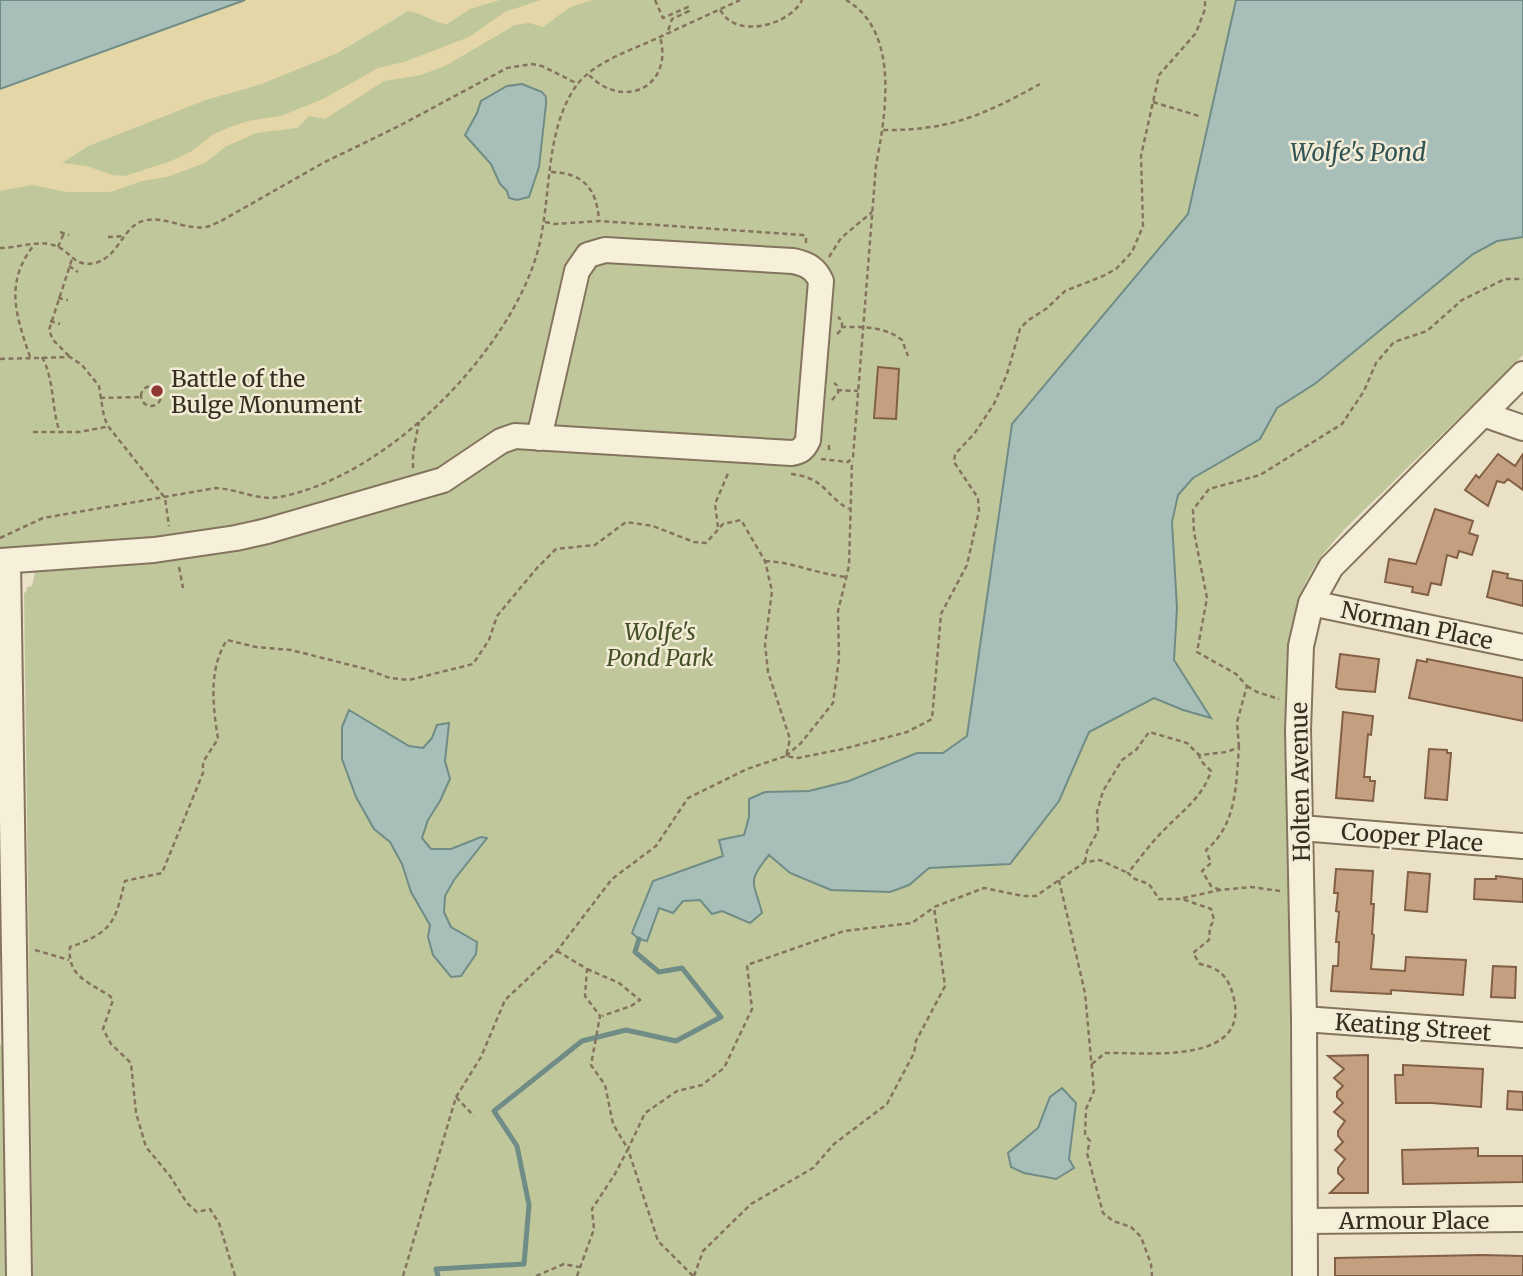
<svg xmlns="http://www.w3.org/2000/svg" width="1523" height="1276" viewBox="0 0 1523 1276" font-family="Merriweather,serif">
<rect width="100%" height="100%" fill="#eae1c7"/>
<!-- green -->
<path fill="#c0c89b" d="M 499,0 L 1523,0 L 1523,355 C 1478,401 1430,445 1384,491 C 1363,511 1330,541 1315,566 C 1297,593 1291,626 1288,658 L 1291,1276 L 33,1276 L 24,593 L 26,592 L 27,587 L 32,586 L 39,554 L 0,557 L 0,174 L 61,162 L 88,146 L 205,100 L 261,84 L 337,53 L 408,11 C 422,12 432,22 447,24 L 469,9 Z
M 0,1044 L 7,1051 L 8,1276 L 0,1276 Z"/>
<!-- sand -->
<path fill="#e4d6a6" d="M 245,0 L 499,0 L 470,9 L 447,24 C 432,22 422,12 407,11 L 337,53 L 261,84 L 205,100 L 88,146 L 62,163 L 87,166 L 112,175 L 125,176 L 171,161 L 192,151 L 212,135 L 230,127 L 248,121 L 281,116 L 323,99 L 378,68 L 404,62 L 469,37 L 505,12 L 541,0 L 593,0 L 570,7 L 543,27 L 529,23 L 515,25 L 445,66 L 421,75 L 384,81 L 325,119 L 309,116 L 297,128 L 256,133 L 225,147 L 205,163 L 167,177 L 142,181 L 111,192 L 67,192 L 32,185 L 0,191 L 0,89 Z"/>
<!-- water -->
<path fill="#a8beb9" stroke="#6f8c86" stroke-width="2" d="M 0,0 L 245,0 L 0,89 Z
M 1236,0 L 1523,0 L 1523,237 L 1497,241 L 1473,254 L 1316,383 L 1277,408 L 1260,439 L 1193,478 L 1178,495 L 1172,522 L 1177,608 L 1174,660 L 1211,718 L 1183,710 L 1154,698 L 1089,732 L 1059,801 L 1010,864 L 929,868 L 909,885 L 890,892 L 831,890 L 790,873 L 769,855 C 746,883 754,881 762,913 L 750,923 L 722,911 L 712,914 L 700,900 L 683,901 L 673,913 L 659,908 L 647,941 L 639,939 L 632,933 L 653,881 L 723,856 L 719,840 L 744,835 L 749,817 L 749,799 L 765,792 L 809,791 L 849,781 L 917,753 L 943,753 L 967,736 L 1012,424 L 1188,214 Z
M 522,84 L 542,92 L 546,97 L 546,104 L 539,167 L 529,197 L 517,200 L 509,198 L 507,191 L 500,184 L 491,164 L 465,135 L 477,113 L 481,101 L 507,86 Z
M 349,710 L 409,746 L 423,748 L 432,738 L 437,725 L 449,723 L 445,761 L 450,779 L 440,801 L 428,820 L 422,838 L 431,849 L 451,849 L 481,837 L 487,838 L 454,880 L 445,896 L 444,912 L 451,927 L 477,942 L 476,954 L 461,976 L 451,977 L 433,955 L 428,937 L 430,925 L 411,892 L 402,864 L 390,842 L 374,829 L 356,797 L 342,759 L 342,727 Z
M 1062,1088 L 1076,1103 L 1069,1159 L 1074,1168 L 1056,1179 L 1024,1173 L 1011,1167 L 1008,1153 L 1038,1128 L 1050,1097 Z"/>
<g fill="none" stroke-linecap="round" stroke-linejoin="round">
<!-- stream -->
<path stroke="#6f8c86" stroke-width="5" d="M 438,1276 L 436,1269 L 524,1264 L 529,1205 L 517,1146 L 494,1111 L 582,1041 L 626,1030 L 676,1041 L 721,1017 L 682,968 L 659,972 L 635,952 L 639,939"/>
</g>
<!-- building -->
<path fill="#c5a080" stroke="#816046" stroke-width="2" d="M 878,367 L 899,369 L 896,419 L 874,418 Z
M 1498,454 L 1515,466 L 1523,454 L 1523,490 L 1508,479 L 1504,483 L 1497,481 L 1488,506 L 1465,490 L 1476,475 L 1479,478 Z
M 1435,509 L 1473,521 L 1469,533 L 1478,536 L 1472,555 L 1459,551 L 1457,558 L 1447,555 L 1441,585 L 1431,583 L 1428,595 L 1412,592 L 1413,587 L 1385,582 L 1389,559 L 1416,564 Z
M 1493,571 L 1508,574 L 1507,578 L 1523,581 L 1523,606 L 1487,597 Z
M 1340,654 L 1379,659 L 1375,692 L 1339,689 L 1336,687 Z
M 1427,659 L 1523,678 L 1523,721 L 1409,698 L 1417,660 L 1427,662 Z
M 1343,712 L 1373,716 L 1371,735 L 1368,734 L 1364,777 L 1370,777 L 1370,781 L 1375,781 L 1373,801 L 1336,798 Z
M 1429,749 L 1447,750 L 1447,753 L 1451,753 L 1447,800 L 1425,798 Z
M 1336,869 L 1373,871 L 1371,904 L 1374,904 L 1372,934 L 1374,935 L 1371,969 L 1405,971 L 1406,957 L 1466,960 L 1463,995 L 1391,990 L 1391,994 L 1331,991 L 1333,966 L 1338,966 L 1339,942 L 1336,942 L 1339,912 L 1336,911 L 1338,893 L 1334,893 Z
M 1408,872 L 1430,874 L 1427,912 L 1405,910 Z
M 1496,876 L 1523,879 L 1523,902 L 1474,899 L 1475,879 L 1496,879 Z
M 1493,966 L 1516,967 L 1515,998 L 1491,997 Z
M 1368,1055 L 1368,1193 L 1330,1193 L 1344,1179 L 1338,1173 L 1338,1168 L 1345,1159 L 1335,1150 L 1343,1142 L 1338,1136 L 1338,1131 L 1345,1121 L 1334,1112 L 1343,1103 L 1337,1097 L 1337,1092 L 1343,1086 L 1334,1078 L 1344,1069 L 1328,1056 Z
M 1403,1065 L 1483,1069 L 1481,1107 L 1432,1103 L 1396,1103 L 1395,1075 L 1403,1075 Z
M 1508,1091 L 1523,1092 L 1523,1110 L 1507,1109 Z
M 1478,1148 L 1478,1156 L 1523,1156 L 1523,1182 L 1403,1184 L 1402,1150 Z
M 1482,1255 L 1523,1256 L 1523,1276 L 1335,1276 L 1335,1258 Z"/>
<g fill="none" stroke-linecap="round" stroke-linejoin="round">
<defs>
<path id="minor" d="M 1483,414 L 1523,428
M 0,561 L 154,550 L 236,538 L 267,531 L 443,480 L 501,441 L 515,436 L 791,453 C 800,452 804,449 808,440 L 821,281 C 815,268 807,264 793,261 L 605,250 L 588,255 L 577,271 L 539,438
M 8,561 L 19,1276
M 1311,603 L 1523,647
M 1301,828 L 1523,846
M 1304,1019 L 1523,1035
M 1305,1221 L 1523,1219
M 1305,1276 L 1304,1019 L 1298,730 L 1301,646 L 1311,603 L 1331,567 L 1523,374"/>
</defs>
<!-- minor casing -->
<use href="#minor" stroke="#84745e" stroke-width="28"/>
<!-- path -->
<path stroke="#84745e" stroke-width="2.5" stroke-dasharray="5 3.5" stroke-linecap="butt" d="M 655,0 L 663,18 L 688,7 L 689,11 L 672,19 L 667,34
M 720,10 C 724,15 726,19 732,22 C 753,34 792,21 802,0
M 589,75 C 624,111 674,86 660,37
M 1153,102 L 1199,116
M 883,130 C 948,131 984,115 1040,84
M 551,172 C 584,173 597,189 599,221
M 545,222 L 555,224 L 599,221 L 803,235 L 806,237 L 806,244
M 60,232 L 69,235
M 108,237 L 124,236
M 58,247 L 64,233
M 0,248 C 16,248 38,240 53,245 C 70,249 73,268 95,263 C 120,257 122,224 147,220 C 167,217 186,230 206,227 C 211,226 216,223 221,221 L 323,163 L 399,126 L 507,68 L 532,64 L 542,66 L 578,84
M 829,257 L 841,238 L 872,212
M 69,266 L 78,272
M 58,298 L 68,300
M 50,321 L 60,324
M 841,327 C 863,327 884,326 902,340 L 908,356
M 837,334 L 842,329 L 842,321 L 838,317
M 69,356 L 53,340 L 49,330 L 72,259
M 30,357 C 16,315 4,283 34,245
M 42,357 C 55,381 51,408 60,433
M 0,359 L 70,357 L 82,365 L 99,386 L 104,417 L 108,426 L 165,498 L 169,526
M141 396a10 10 0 1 1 20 0a10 10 0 1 1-20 0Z
M 837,390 L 858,391
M 100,398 L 139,397
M 832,400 L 838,393 L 838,386 L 834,383
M 33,432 L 79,432 L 106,427
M 829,450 L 829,442
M 821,459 L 848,462 L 853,457 L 876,165 C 886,114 900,31 846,0
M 413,468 L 413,453 L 419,422
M 791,474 C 826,478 824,495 849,509
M 718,527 L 715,504 L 729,471
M 0,538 L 43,518 L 216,488 C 237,489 259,501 279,497 C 385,478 510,353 538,250 C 552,197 544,132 576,86 C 594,61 635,49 662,36 C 688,24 714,12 740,0
M 765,561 C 793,562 817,574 846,577
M 179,567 L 183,588
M 1247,686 L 1257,692 L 1279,699
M 1239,747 L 1237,722 L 1247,686 L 1236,674 L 1197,652 L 1207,598 L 1194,532 L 1193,510 L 1209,489 L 1260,475 L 1342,424 L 1364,391 L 1376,363 L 1394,342 L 1427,331 L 1462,300 L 1505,279 L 1523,279
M 786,756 L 801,743 L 833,703 L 839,659 L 838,611 L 849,566 L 852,461
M 1085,862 L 1087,851 L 1098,831 L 1097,812 L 1103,791 L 1122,760 L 1136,750 L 1149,732 L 1187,743 L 1199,755 L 1227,752 L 1239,747 C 1236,784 1237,825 1206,850 L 1211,863 L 1202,871 L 1211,886 L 1220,890
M 1059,880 L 1085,993 L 1094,1091 L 1086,1109 L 1085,1135 L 1090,1141 L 1087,1153 L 1103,1213 L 1113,1221 L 1131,1227 L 1141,1237 L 1151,1264 L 1152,1276
M 1183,898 L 1220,890 L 1251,887 L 1280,891
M 35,950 L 69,960
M 557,951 L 587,969 L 585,996 L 600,1016 L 591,1065 L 605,1085 L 613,1124 L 628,1149 L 615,1174 L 592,1209 L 594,1229 L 577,1276
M 587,969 L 619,983 L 640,1000 L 631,1006 L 602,1016
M 1092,1064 L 1105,1053 C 1146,1052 1253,1066 1233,995 C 1228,976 1219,968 1200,964 L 1193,953 L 1209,940 L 1210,927 L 1214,920 L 1211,909 L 1182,899 L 1159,899 L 1149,884 L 1135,879 L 1128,873 C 1139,859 1151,843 1164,830 C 1182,811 1203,797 1211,771 L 1201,761 L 1199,755
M 456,1097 L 481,1057 L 505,1000 L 557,951 L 612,879 L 656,846 L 688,798 L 747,769 L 786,756 L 798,758 L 843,749 L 907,732 L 932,719 L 941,614 L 967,565 L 979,511 L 978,498 L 954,462 L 955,454 L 974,434 L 994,404 L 1007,374 L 1020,329 L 1027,321 L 1046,309 L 1065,291 L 1103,276 L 1116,269 L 1132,252 L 1143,226 L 1141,156 L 1159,75 L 1196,33 L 1205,9 L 1205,0
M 235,1276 L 219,1223 L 210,1209 L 197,1212 L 187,1203 L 170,1176 L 146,1147 L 136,1113 L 131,1063 L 111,1044 L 103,1029 L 113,1000 L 110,996 C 88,982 67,976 70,947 C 113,932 115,922 125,881 L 162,873 L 203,773 L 203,762 L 218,739 C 213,707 208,669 227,640 L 256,647 L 291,650 L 366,669 L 390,678 L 409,680 L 473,664 L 489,640 L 497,616 L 537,568 L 556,549 L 595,545 L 626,522 L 653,526 L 694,542 L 706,543 L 723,524 L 741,520 L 765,561 L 772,591 L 765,644 L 768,672 L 790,739 L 786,756
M 403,1276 L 456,1097 L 474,1116
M 536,1276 L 564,1264 L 579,1267
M 693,1276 L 658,1241 L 628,1149 L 645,1113 L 677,1091 L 702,1085 L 724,1068 L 752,1009 L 747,965 L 844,931 L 912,923 L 933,908
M 694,1276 L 703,1251 L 751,1204 L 813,1168 L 834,1144 L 887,1104 L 914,1053 L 916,1041 L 945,986 L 934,907 L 984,888 L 1023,896 L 1036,896 L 1085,862 L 1100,860 L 1128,873"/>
<!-- minor -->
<use href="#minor" stroke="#f6efd9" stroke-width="24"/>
</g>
<!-- markers -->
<circle fill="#8e3733" stroke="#f2ecd6" stroke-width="2.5" cx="157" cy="391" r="7"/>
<g text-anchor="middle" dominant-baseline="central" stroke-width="5" stroke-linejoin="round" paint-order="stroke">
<!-- poi labels -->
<g font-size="23" fill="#362c20" stroke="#f2ecd6" text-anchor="start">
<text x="171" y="378">Battle of the<tspan x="171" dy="26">Bulge Monument</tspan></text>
</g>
<!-- street labels -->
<g font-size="23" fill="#362c20" stroke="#f2ecd6">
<text transform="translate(1417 625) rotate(12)">Norman Place</text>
<text transform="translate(1300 782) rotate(-91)">Holten Avenue</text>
<text transform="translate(1412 837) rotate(5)">Cooper Place</text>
<text transform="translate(1413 1027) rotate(4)">Keating Street</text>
<text x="1414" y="1220">Armour Place</text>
</g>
<!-- park labels -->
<g font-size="23" font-style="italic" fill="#455029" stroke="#f2ecd6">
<text x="660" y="631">Wolfe's<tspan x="660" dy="26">Pond Park</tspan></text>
</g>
<!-- water labels -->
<g font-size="24" font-style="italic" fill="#315454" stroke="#f2ecd6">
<text x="1358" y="152">Wolfe's Pond</text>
</g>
</g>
</svg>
